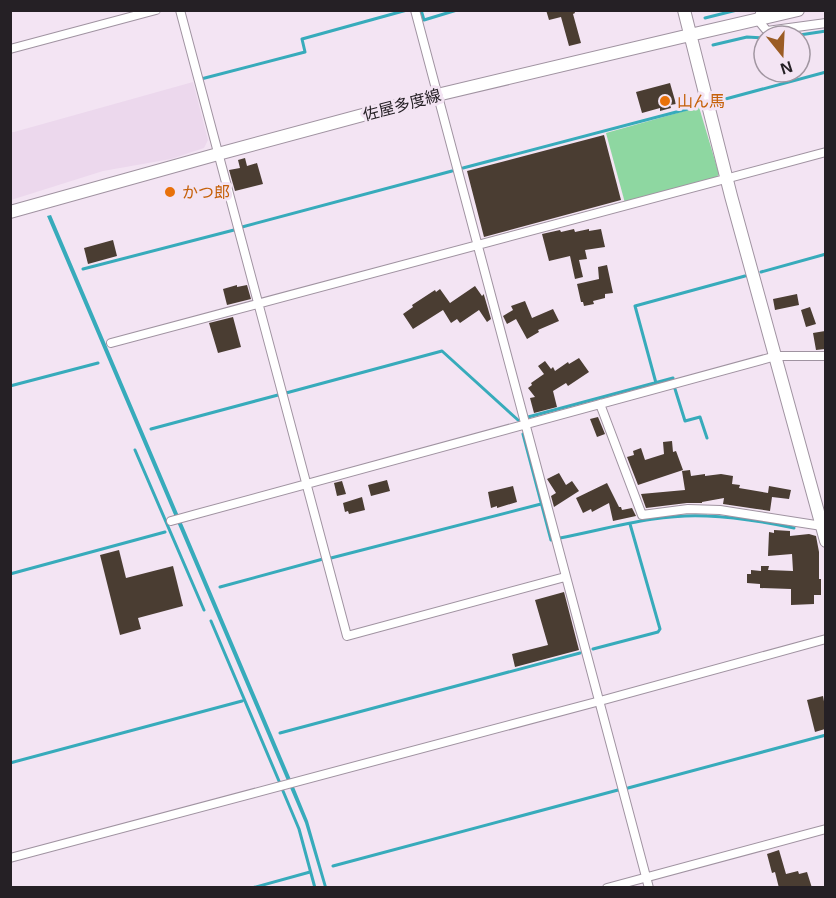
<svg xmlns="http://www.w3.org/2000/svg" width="836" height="898" viewBox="0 0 836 898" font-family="Arial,'Noto Sans JP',sans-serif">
<rect width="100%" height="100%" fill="#f3e4f3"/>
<!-- built -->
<path fill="#ecd8ed" d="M 193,82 L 208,140 L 204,148 L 171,159 L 103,171 L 11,200 L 10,131 L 11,132 L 14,132 Z"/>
<!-- green -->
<path fill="#8ed7a1" d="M 699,107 L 719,174 L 716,178 L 625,203 L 606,133 Z"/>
<!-- water -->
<path fill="#37abbb" d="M 51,215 L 292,782 L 308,821 L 327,887 L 324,887 L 305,823 L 288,783 L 47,216 Z"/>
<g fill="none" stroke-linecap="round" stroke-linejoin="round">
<!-- stream -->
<path stroke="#37abbb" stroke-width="3" d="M 421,10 L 424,20 L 457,10
M 705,18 L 737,10
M 793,36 L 826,31
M 713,45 L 747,37 L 764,38
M 201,79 L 305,52 L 302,39 L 407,10
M 718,101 L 826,72
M 463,168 L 699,106
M 242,227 L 452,171
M 83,269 L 234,230
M 761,272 L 826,254
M 656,383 L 635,306 L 745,276
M 10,386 L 98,363
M 675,389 L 685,421 L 700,417 L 707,438
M 286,393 L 442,351 L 518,420
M 528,417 L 673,378
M 151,429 L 278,395
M 523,434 L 551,540 L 554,539
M 135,450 L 204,610
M 560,538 C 607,529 659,513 707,516 C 736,517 765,522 794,528
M 331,558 L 541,504
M 10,574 L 165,532
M 220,587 L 323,559
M 211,621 L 279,781
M 593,649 L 658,632 L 660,629 L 630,524
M 280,733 L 580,653
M 10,763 L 242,701
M 628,788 L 826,735
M 283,791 L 299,829 L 315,888
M 333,866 L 618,790
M 252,888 L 310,872"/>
</g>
<!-- building -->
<path fill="#4a3d32" d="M 546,10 L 574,10 L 575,13 L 573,14 L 581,43 L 569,46 L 561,17 L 549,20 Z
M 670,83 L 676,104 L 670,105 L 671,108 L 660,111 L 660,108 L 642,113 L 636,92 Z
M 604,135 L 621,200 L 484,237 L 467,171 Z
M 245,158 L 247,166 L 257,163 L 263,184 L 235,191 L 229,170 L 240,168 L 238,160 Z
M 574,229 L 575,232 L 589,229 L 589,231 L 601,229 L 605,247 L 585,250 L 587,259 L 579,260 L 583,277 L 575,279 L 570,256 L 549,261 L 542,234 L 560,230 L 561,232 Z
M 113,240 L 117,256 L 88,264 L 84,248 Z
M 607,265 L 613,293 L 605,294 L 605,298 L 593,301 L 594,304 L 584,306 L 583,302 L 581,302 L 577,284 L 599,279 L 598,267 Z
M 237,285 L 237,287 L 247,285 L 251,299 L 227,305 L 223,289 Z
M 475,286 L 482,296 L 484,294 L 484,295 L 491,319 L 487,322 L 479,310 L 460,323 L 457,319 L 451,323 L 443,310 L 413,329 L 403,314 L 413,307 L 412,305 L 435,290 L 436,292 L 440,289 L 450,303 Z
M 797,294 L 799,305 L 775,310 L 773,299 Z
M 525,301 L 532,318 L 553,309 L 559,321 L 538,330 L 539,332 L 527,339 L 516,319 L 507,324 L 503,316 L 513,310 L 511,306 Z
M 810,307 L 816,324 L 806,327 L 801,310 Z
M 233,317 L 241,347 L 218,353 L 209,323 Z
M 825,331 L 825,349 L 816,350 L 813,333 Z
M 579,358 L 589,372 L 568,386 L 566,383 L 553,391 L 557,407 L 534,413 L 530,398 L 535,397 L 528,388 L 532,385 L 531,383 L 544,374 L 538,366 L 545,361 L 551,369 L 553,367 L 555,371 L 568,362 L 569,364 Z
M 598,417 L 605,434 L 597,437 L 590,419 Z
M 672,441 L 673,452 L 676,451 L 683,470 L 638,485 L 627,457 L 634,455 L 633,451 L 641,448 L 645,460 L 664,454 L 663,442 Z
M 690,470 L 691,476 L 705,474 L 705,476 L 721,474 L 733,476 L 732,484 L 740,485 L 739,488 L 768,493 L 769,486 L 791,490 L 789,499 L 772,497 L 770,511 L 723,504 L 724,498 L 702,502 L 702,503 L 687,503 L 646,508 L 641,494 L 685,490 L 682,471 Z
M 559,473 L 566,485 L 572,481 L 579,491 L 554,507 L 551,496 L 556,493 L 547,479 Z
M 387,480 L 390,491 L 371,496 L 368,485 Z
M 342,481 L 346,494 L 337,496 L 334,483 Z
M 607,483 L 619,507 L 621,507 L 622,510 L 632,508 L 636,516 L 613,521 L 609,503 L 592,512 L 591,509 L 583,513 L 576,498 Z
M 513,486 L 517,502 L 497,508 L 497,506 L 491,508 L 488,492 Z
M 362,497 L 365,510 L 349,514 L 348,511 L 345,512 L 343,503 Z
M 774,530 L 790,531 L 790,536 L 809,534 L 816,536 L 819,552 L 819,579 L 821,579 L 821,595 L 814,595 L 814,604 L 791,605 L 791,589 L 760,588 L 760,584 L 747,583 L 747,574 L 751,574 L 751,570 L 761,571 L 761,566 L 769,566 L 768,570 L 793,571 L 792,554 L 768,556 L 769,532 L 774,533 Z
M 119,550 L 126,578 L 173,566 L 183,606 L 138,618 L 141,629 L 120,635 L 100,555 Z
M 564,592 L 579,650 L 515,667 L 512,654 L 548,645 L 535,600 Z
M 823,696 L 825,707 L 825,729 L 815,732 L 807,700 Z
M 779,850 L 786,874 L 798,871 L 799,874 L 807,872 L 812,888 L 779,888 L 775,872 L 772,873 L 767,854 Z"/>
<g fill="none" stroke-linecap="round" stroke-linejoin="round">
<defs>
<path id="street" d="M 180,10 L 347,636 L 565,577
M 415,10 L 649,888
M 761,10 L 758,20 L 767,31 L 826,23
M 10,49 L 156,10
M 111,343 L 826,152
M 600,404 L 642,515 L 688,509 L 720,510 L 822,526
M 171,521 L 776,356 L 826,356
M 10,858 L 600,701 L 826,639
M 607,888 L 826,829"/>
<path id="secondary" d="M 684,10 L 731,196 L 826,541
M 10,212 L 218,154 L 437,95 L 690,35 L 798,10"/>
</defs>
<!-- street casing -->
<use href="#street" stroke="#a093a1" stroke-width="10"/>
<!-- secondary casing -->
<use href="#secondary" stroke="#a093a1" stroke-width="14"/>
<!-- street -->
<use href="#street" stroke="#fff" stroke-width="8"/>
<!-- secondary -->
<use href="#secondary" stroke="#fff" stroke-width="12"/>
</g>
<!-- markers -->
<g fill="#e8710a" stroke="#f3e4f3" stroke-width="2">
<circle cx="665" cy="101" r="6"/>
<circle cx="170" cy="192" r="6"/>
</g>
<g text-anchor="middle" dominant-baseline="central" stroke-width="6" stroke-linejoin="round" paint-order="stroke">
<!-- food labels -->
<g font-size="16" fill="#c56008" stroke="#f3e4f3" text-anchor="start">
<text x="677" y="101">山ん馬</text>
<text x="182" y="192">かつ郎</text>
</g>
<!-- street labels -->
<g font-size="16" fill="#252025" stroke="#f3e4f3">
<text transform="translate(402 105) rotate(-15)">佐屋多度線</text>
</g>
</g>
<!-- border -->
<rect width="836" height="898" fill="none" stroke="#252025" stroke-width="24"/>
<!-- north arrow -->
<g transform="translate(782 54) rotate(162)"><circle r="28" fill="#f3e4f3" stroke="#a196a1" stroke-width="1.5"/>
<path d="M0-4.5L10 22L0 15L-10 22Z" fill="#9b5c24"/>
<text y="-9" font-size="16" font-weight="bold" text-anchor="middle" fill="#252025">N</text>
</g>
</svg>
